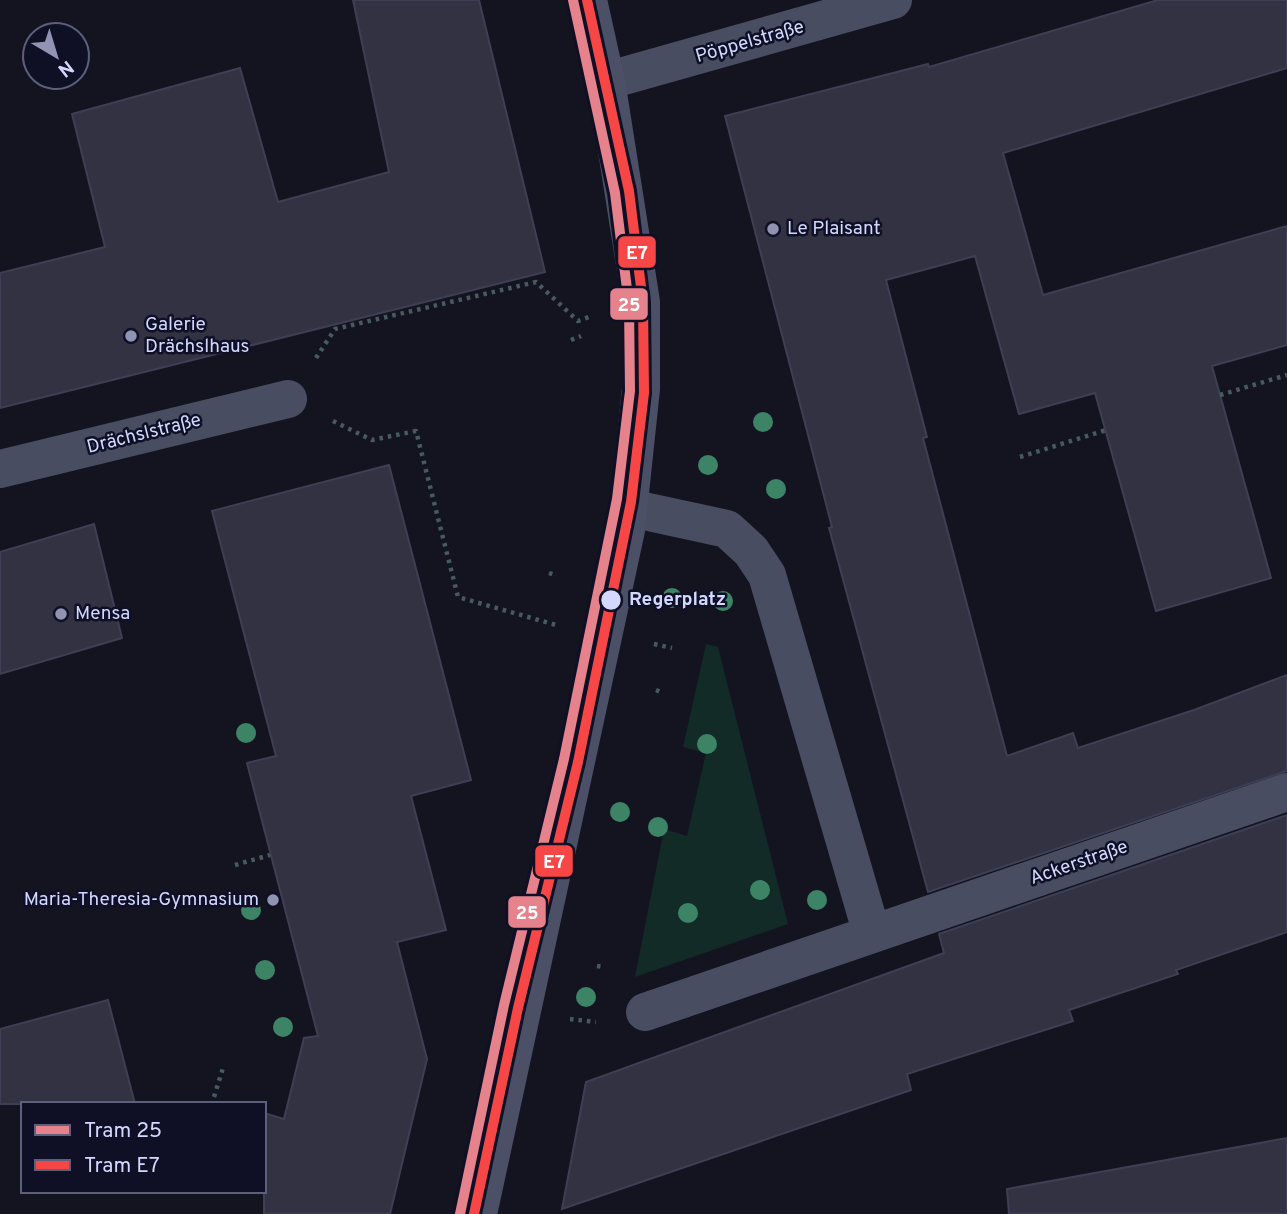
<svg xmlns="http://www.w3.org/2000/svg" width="1287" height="1214" viewBox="0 0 1287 1214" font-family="Overpass,sans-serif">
<rect width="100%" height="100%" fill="#141420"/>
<!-- green -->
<path fill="#122b26" d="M 706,644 L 718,647 L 788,924 L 635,977 L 664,829 L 687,836 L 706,753 L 683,747 Z"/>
<!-- building -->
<path fill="#323242" stroke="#3e3f54" stroke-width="2" d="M 353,0 L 479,0 L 545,272 L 0,408 L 0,273 L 105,247 L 72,114 L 240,68 L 278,202 L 389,172 Z
M 1158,0 L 1287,0 L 1287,68 L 1003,153 L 1043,295 L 1287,226 L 1287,345 L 1212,366 L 1271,578 L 1156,611 L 1095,393 L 1019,414 L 975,256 L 886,280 L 927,437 L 923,438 L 1007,756 L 1073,733 L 1078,748 L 1194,710 L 1287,675 L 1287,771 L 928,892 L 829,528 L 832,527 L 725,116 L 928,64 L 929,67 Z
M 389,465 L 471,780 L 411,796 L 446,930 L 397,942 L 427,1059 L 390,1214 L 264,1214 L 264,1113 L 284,1119 L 304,1038 L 318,1036 L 247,763 L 276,756 L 212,511 Z
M 94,524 L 122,638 L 0,674 L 0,552 Z
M 1287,815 L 1287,932 L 1176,970 L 1178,974 L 1069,1010 L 1073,1021 L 907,1074 L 911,1090 L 562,1209 L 586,1082 L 944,953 L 939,934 Z
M 108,1000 L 135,1104 L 0,1104 L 0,1029 Z
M 1287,1138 L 1287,1214 L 1009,1214 L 1007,1189 Z"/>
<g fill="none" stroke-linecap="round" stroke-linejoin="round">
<!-- path -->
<path stroke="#485a61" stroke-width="4.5" stroke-dasharray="3.5 5" stroke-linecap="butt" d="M 571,340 L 581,336
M 316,358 L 335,329 L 536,282 L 578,321 L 589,317
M 1220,395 L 1287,375
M 333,421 L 372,440 L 416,431 L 458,597 L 556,625
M 1020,457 L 1106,430
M 549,573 L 557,576
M 654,644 L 672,648
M 656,690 L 663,693
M 235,865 L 270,855
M 597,966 L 603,967
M 570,1019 L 596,1022
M 214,1097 L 223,1068"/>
<!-- street -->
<path stroke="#494d61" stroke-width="38" d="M 606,81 L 893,0
M 0,469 L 288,399
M 630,508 L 727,529 L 751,551 L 767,575 L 872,934
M 645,1012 L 1287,792"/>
<!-- secondary -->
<path stroke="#4b5067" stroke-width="38" d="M 478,1214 L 626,530 L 641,389 L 641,302 L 606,81 L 588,0"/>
<defs>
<path id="tram-1" d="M 460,1214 L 504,1005 L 564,759 L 617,499 L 630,391 L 629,305 L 615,193 L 573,0"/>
<path id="tram-2" d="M 474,1214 L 518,1008 L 578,762 L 631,502 L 644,393 L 643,303 L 629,191 L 587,0"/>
</defs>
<!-- tram-1 casing -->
<use href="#tram-1" stroke="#0f1025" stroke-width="16"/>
<!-- tram-2 casing -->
<use href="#tram-2" stroke="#0f1025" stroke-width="16"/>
<!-- tram-1 -->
<use href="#tram-1" stroke="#e6828c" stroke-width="10"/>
<!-- tram-2 -->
<use href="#tram-2" stroke="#f74646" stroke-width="10"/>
</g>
<!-- trees -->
<g fill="#3d8467">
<circle cx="763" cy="422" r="10"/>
<circle cx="708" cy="465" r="10"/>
<circle cx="776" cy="489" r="10"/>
<circle cx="672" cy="598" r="10"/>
<circle cx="723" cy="601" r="10"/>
<circle cx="246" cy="733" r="10"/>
<circle cx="707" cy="744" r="10"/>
<circle cx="620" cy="812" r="10"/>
<circle cx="658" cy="827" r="10"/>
<circle cx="760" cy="890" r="10"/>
<circle cx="817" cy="900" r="10"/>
<circle cx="251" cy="910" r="10"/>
<circle cx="688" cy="913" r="10"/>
<circle cx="265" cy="970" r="10"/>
<circle cx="586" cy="997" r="10"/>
<circle cx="283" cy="1027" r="10"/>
</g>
<!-- markers -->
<g fill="#9093b1" stroke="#0f1025" stroke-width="2.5">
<circle cx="773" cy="229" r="7"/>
<circle cx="131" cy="336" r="7"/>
<circle cx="61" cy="614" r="7"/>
<circle cx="273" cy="900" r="7"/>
</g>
<circle fill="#d3d8ff" stroke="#0f1025" stroke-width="2.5" cx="611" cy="600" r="11"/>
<g text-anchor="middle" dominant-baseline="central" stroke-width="5" stroke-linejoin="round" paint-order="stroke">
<!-- street labels -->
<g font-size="19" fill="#d3d8ff" stroke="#0f1025">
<text transform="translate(750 42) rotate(-16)">Pöppelstraße</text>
<text transform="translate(144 434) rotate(-14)">Drächslstraße</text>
<text transform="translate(1079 863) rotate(-19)">Ackerstraße</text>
</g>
<!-- poi labels -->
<g font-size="19" fill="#d3d8ff" stroke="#0f1025" text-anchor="start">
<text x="787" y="229">Le Plaisant</text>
<text x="145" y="325">Galerie<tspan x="145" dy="22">Drächslhaus</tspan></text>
<text x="75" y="614">Mensa</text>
<text x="259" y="900" text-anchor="end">Maria-Theresia-Gymnasium</text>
</g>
<!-- stop labels -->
<g font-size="19" font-weight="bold" fill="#d3d8ff" stroke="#0f1025" text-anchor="start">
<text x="629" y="600">Regerplatz</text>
</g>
</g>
<g stroke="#0f1025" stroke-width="2.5">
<rect x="617" y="235" width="40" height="34" rx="7" fill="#f74646"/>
<rect x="609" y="287" width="40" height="34" rx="7" fill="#e6828c"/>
<rect x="534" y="844" width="40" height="34" rx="7" fill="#f74646"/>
<rect x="507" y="895" width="40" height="34" rx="7" fill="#e6828c"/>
</g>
<g font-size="19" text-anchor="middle" font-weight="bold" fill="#fff">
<text x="637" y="259">E7</text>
<text x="629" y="311">25</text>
<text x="554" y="868">E7</text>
<text x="527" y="919">25</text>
</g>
<!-- legend -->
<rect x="21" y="1102" width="245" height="91" fill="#0f1025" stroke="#5d607c" stroke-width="2"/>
<rect x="35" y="1125" width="35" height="10" fill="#e6828c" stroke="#5d607c" stroke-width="2"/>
<text x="84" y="1137" font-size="21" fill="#d3d8ff">Tram 25</text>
<rect x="35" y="1160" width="35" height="10" fill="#f74646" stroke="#5d607c" stroke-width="2"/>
<text x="84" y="1172" font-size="21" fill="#d3d8ff">Tram E7</text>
<!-- north arrow -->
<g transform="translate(56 56) rotate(142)"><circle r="33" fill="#0f1025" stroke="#5d607c" stroke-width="2"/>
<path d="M0-5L12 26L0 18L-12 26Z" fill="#9093b1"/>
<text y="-10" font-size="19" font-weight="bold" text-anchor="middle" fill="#d3d8ff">N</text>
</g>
</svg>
